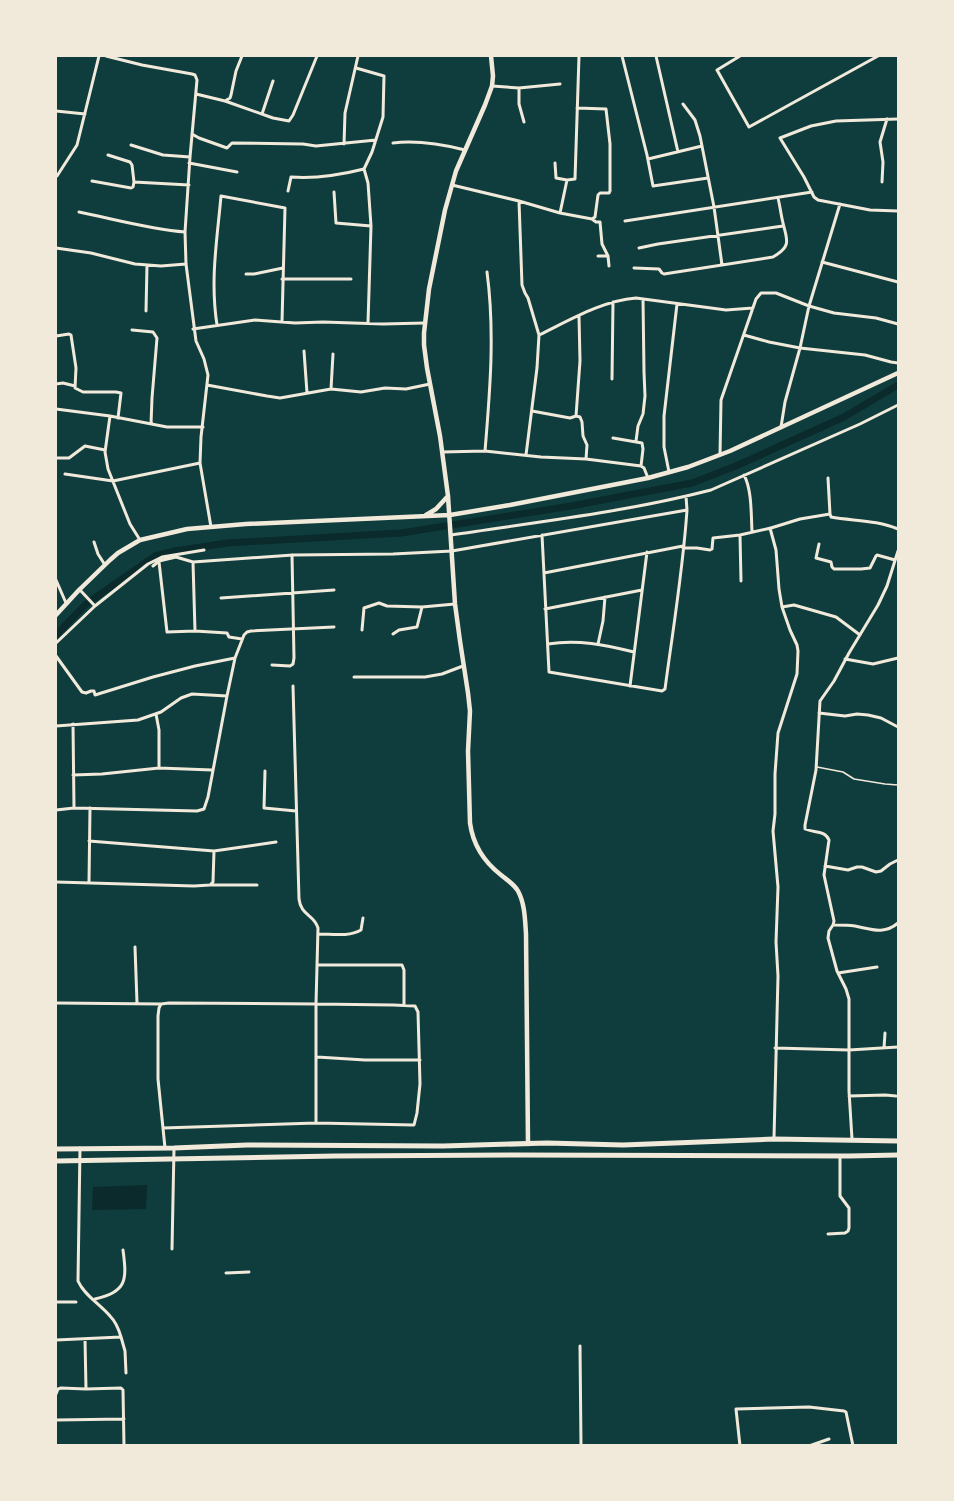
<svg xmlns="http://www.w3.org/2000/svg" width="954" height="1501" viewBox="0 0 954 1501" font-family="'Playfair Display',serif">
<rect width="100%" height="100%" fill="#0f3d3e"/>
<!-- water -->
<path fill="#0a2a2b" d="M 147,1185 L 146,1209 L 92,1210 L 93,1187 Z"/>
<g fill="none" stroke-linecap="round" stroke-linejoin="round">
<!-- canal -->
<path stroke="#0a2a2b" stroke-width="7" d="M 56,635 L 86,604 L 155,556 L 175,551 L 227,543 L 401,533 L 571,506 L 692,483 L 736,466 L 844,417 L 898,385"/>
<!-- service -->
<path stroke="#f1e9da" stroke-width="1.5" d="M 817,767 L 843,772 L 854,779 L 885,784 L 898,785"/>
<!-- minor -->
<path stroke="#f1e9da" stroke-width="3" d="M 106,56 L 142,65 L 192,74 L 195,75 L 197,80 L 190,157 L 185,232 L 186,264 L 196,341 L 204,359 L 208,375 L 201,437 L 200,463 L 211,527
M 622,56 L 647,155 L 653,186 L 708,178
M 656,56 L 678,152
M 740,56 L 717,70 L 749,127 L 878,56
M 356,68 L 384,76 L 383,117 L 372,152 L 364,169 L 368,183 L 371,226 L 368,323
M 492,86 L 519,88 L 560,84
M 519,88 L 519,104 L 524,122
M 196,94 L 225,101 L 230,98 L 231,95 L 236,71 L 242,56
M 225,101 L 273,118 L 289,121 L 293,115 L 317,56
M 683,104 L 695,120 L 700,136 L 714,207 L 722,265
M 56,111 L 85,114
M 262,114 L 273,81
M 898,119 L 836,121 L 811,126 L 780,138 L 804,177 L 814,197 L 818,200 L 870,210 L 898,211
M 192,134 L 199,138 L 227,148 L 232,143 L 303,144 L 316,146 L 376,140
M 393,143 C 418,140 441,144 465,150
M 344,144 L 345,113 L 358,56
M 131,145 L 163,155 L 190,157
M 108,155 L 130,162 L 132,165 L 134,182
M 648,159 L 702,146
M 189,163 L 237,172
M 555,163 L 556,178 L 567,180 L 575,179 L 579,56
M 57,176 L 77,145 L 99,56
M 92,181 L 131,188 L 133,187 L 134,182 L 189,185
M 882,182 L 883,162 L 880,142 L 887,119
M 452,185 L 519,201 L 560,213 L 592,219 L 595,217 L 598,195 L 600,193 L 609,193 L 610,191 L 610,144 L 606,109 L 577,108
M 288,191 L 291,177 C 316,179 340,175 364,169
M 334,192 L 336,223 L 371,226
M 519,201 L 522,285 L 525,293 L 528,298 L 539,335 L 537,368 L 526,455
M 79,212 C 114,219 149,229 185,232
M 560,213 L 567,180
M 592,219 L 596,222 L 600,222 L 602,244 L 608,256 L 609,266
M 625,221 L 812,192
M 56,248 L 91,253 L 135,264 L 161,266 L 186,264
M 639,248 L 658,244 L 783,226
M 598,256 L 608,256
M 822,262 L 898,282
M 634,268 L 659,269 L 662,273 L 664,274 L 773,257 C 792,246 787,240 783,223 C 781,215 780,206 778,198
M 246,274 L 254,274 L 283,268
M 282,279 L 351,279
M 146,311 L 147,265
M 579,316 L 580,361 L 576,416 L 580,417 L 582,422 L 583,436 L 587,445 L 586,459
M 217,325 C 210,280 217,241 221,196 L 285,208 L 282,322
M 193,329 L 255,320 L 295,323 L 323,322 L 383,324 L 425,323
M 132,330 L 153,332 L 157,338 L 152,398 L 151,424
M 539,335 C 570,320 601,301 636,298 L 726,310 L 753,308
M 744,335 L 769,342 L 800,348 L 865,355 L 891,362 L 898,363
M 56,336 L 69,334 L 71,335 L 76,368 L 75,388 L 83,392 L 116,392 L 121,393 L 118,418
M 304,351 L 307,393
M 612,379 L 613,302
M 56,384 L 63,383 L 75,386
M 207,385 L 267,396 L 280,398 L 331,389 L 361,392 L 385,388 L 406,389 L 430,384
M 331,389 L 333,354
M 56,409 L 110,416 L 167,427 L 203,427
M 532,411 L 570,418 L 576,416
M 110,416 L 105,452 L 108,469 L 130,524 L 140,540
M 781,427 L 785,402 L 800,348 L 809,306 L 840,204
M 613,438 L 642,443 L 643,449 L 641,466
M 636,441 L 638,426 L 643,414 L 645,396 L 644,372 L 643,299
M 485,451 C 490,391 495,332 487,272
M 442,452 L 485,451 L 541,457 L 586,459 L 641,466 L 644,468 L 648,478
M 720,455 L 721,400 L 756,299 L 761,293 L 776,293 L 809,306 L 834,313 L 876,318 L 898,324
M 56,458 L 69,458 L 85,446 L 105,450
M 669,472 L 664,447 L 664,416 L 677,304
M 65,474 L 113,481 L 200,463
M 744,475 C 752,490 751,514 752,531
M 830,514 L 831,517 C 853,521 877,520 898,529
M 770,528 L 776,550 L 779,589 L 782,607 L 790,630 L 797,645 L 798,651 L 797,674 L 778,733 L 775,774 L 775,814 L 773,831 L 778,887 L 776,942 L 778,976 L 774,1138
M 451,535 C 537,522 626,512 711,490 L 860,424 L 898,405
M 542,535 L 549,672 L 662,691 L 665,689 C 673,629 683,570 687,510
M 740,535 L 741,581
M 94,542 L 98,554 L 105,565
M 819,544 L 816,558 L 831,562 L 832,567 L 834,569 L 861,569 L 870,568 L 876,556 L 877,555 L 895,560
M 683,548 L 697,548 L 710,550 L 712,549 L 713,538 L 740,535 L 771,528 L 800,519 L 830,514 L 828,478
M 159,562 L 167,632 L 195,631 L 227,633 L 229,637 L 242,639
M 193,562 L 195,631
M 153,566 L 159,561 L 176,557 L 193,562 L 293,555 L 393,554 L 452,551 L 687,510 L 686,496
M 544,573 L 683,546
M 56,580 L 66,603
M 80,590 L 95,606
M 221,598 L 334,590
M 782,607 L 794,605 L 836,617 L 860,635
M 545,609 L 642,590
M 362,630 L 364,608 L 379,603 L 387,606 L 422,607 L 455,604
M 393,634 L 399,630 L 417,627 L 422,607
M 56,643 L 95,606 L 148,564 L 162,557 L 204,550
M 548,644 C 578,639 605,645 634,652
M 598,644 L 603,621 L 605,597
M 56,656 L 82,692 L 86,693 L 91,691 L 94,691 L 95,695 L 153,677 L 195,666 L 235,658
M 845,659 L 873,664 L 898,658
M 272,665 L 290,666 L 293,664 L 294,658 L 292,555
M 354,677 L 425,677 L 442,674 L 463,666
M 630,686 L 647,552
M 819,713 L 845,716 L 857,714 L 868,715 L 881,718 L 898,727
M 156,714 L 159,730 L 159,768
M 73,724 L 74,808
M 56,726 L 138,720 L 161,712 L 181,698 L 192,694 L 227,696
M 265,771 L 264,808 L 296,811
M 73,775 L 102,774 L 159,768 L 212,770
M 56,810 L 74,808 L 197,811 L 204,809 L 208,797 L 227,696 L 235,658 L 244,635 L 247,632 L 251,631 L 334,627
M 89,841 L 214,851
M 825,866 L 848,870 L 857,867 L 862,867 L 876,872 L 881,871 L 890,864 L 898,860
M 56,882 L 194,886 L 210,885 L 213,882 L 214,851 L 276,842
M 89,882 L 90,808
M 211,885 L 257,885
M 834,925 C 841,925 848,925 855,926 C 871,929 884,935 898,923
M 319,934 C 332,934 349,937 361,930 L 363,918
M 135,947 L 137,1003
M 318,965 L 402,965 L 404,970 L 404,1005
M 838,973 L 877,967
M 56,1003 L 161,1004
M 775,1048 L 849,1050 L 898,1047
M 884,1048 L 885,1033
M 317,1057 L 365,1060 L 420,1060
M 849,1096 L 885,1095 L 896,1096
M 163,1128 L 316,1123 L 414,1125 L 417,1113 L 420,1084 L 418,1012 L 415,1006 L 393,1005 L 316,1004 L 316,1123
M 852,1139 L 849,1091 L 849,999 L 846,989 L 837,971 L 828,938 L 829,931 L 833,925 L 834,921 L 824,875 L 829,840 C 825,830 814,833 805,829 L 805,825 L 816,770 L 820,701 L 834,681 L 849,653 L 878,605 L 887,586 L 898,551
M 165,1148 L 158,1079 L 158,1016 L 159,1008 L 161,1004 L 169,1003 L 316,1004 L 318,928 C 314,914 301,916 299,899 L 293,686
M 828,1234 L 845,1233 L 848,1231 L 849,1228 L 849,1208 L 840,1196 L 840,1156
M 172,1249 L 174,1148
M 226,1273 L 249,1272
M 95,1299 C 127,1292 127,1280 123,1250
M 56,1302 L 76,1302
M 121,1337 L 125,1351 L 126,1373
M 85,1339 L 86,1389 L 121,1388 L 123,1390 L 124,1446
M 56,1340 L 121,1337 C 119,1330 116,1322 110,1316 C 100,1304 84,1295 78,1281 L 80,1148
M 580,1346 L 581,1446
M 56,1394 L 58,1389 L 61,1388 L 86,1389
M 56,1420 L 124,1419
M 740,1446 L 736,1409 L 809,1407 L 844,1411 L 846,1412 L 853,1446
M 809,1446 L 829,1439"/>
<!-- secondary -->
<path stroke="#f1e9da" stroke-width="4.5" d="M 491,56 L 493,76 L 492,86 L 485,105 L 456,171 L 445,210 L 429,289 L 424,333 L 424,345 L 427,368 L 440,436 L 448,496 L 455,604 L 460,641 L 468,693 L 470,711 L 468,751 L 470,823 C 473,845 483,861 501,875 C 507,880 514,884 518,891 C 525,904 525,920 526,934 L 528,1144
M 426,515 L 436,509 L 448,496
M 56,615 L 79,590 L 110,560 L 118,553 L 140,540 L 187,529 L 246,524 L 450,515 L 510,505 L 648,478 L 688,467 L 730,451 L 898,373"/>
<!-- trunk -->
<path stroke="#f1e9da" stroke-width="5" d="M 56,1149 L 174,1148 L 247,1145 L 443,1146 L 547,1143 L 623,1145 L 774,1139 L 898,1141
M 56,1161 L 335,1156 L 518,1155 L 849,1156 L 898,1155"/>
</g>
<!-- border -->
<rect width="954" height="1501" fill="none" stroke="#f1e9da" stroke-width="114"/>
</svg>
